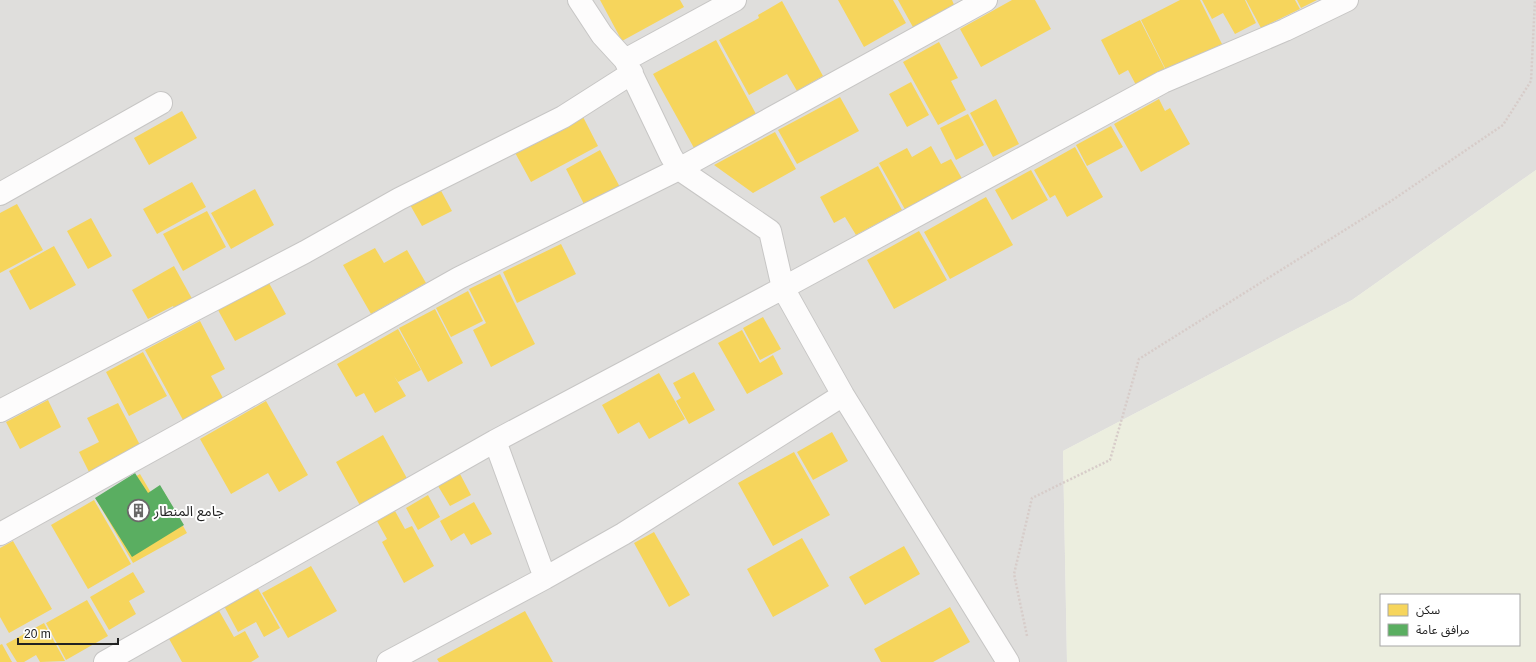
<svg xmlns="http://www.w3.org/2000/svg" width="1536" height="662" viewBox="0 0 1536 662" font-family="Helvetica,'Noto Sans Arabic',sans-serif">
<rect width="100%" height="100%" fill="#efeeeb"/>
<!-- residential -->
<path fill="#dfdedc" d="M 0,0 L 1536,0 L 1536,170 L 1352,300 L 1063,451 L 1067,662 L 0,662 Z"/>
<!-- farmland -->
<path fill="#eceedf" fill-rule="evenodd" d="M 1536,170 L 1536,662 L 1067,662 L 1063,451 L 1352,300 ZM 1381,595 L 1519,595 L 1519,645 L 1381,645 Z"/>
<!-- homes -->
<path fill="#f6d55c" d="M 600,0 L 680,0 L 684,7 L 622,41 Z
M 838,0 L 893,0 L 906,23 L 864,47 Z
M 898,0 L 952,0 L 955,7 L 914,29 Z
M 1012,0 L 1035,0 L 1051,29 L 981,67 L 960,29 Z
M 1180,0 L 1200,0 L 1222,44 L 1167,72 L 1141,20 Z
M 1202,0 L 1245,0 L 1256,23 L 1235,34 L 1223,13 L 1212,19 Z
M 1246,0 L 1295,0 L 1300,9 L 1261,28 Z
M 1297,0 L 1317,0 L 1301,8 Z
M 782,1 L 823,76 L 797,91 L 787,74 L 749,95 L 719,40 L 759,18 L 758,15 Z
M 1140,20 L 1166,71 L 1136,85 L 1128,70 L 1119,75 L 1101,40 Z
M 716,40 L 756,114 L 694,148 L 653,74 Z
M 939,42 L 958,78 L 951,81 L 966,110 L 938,125 L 903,62 Z
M 911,82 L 929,115 L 907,127 L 889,94 Z
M 840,97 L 859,131 L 797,164 L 778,130 Z
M 996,99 L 1019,144 L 993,157 L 970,113 Z
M 1159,99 L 1165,111 L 1170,108 L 1190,144 L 1141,172 L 1114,124 Z
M 182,111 L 197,138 L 149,165 L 134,138 Z
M 581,113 L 598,146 L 531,182 L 513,149 Z
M 968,114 L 984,145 L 956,160 L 940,128 Z
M 1111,126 L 1123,147 L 1087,166 L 1076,145 Z
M 775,132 L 796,169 L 753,193 L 714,165 Z
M 931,146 L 941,164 L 951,159 L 964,182 L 907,213 L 879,163 L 907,148 L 912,157 Z
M 1075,147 L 1103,197 L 1067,217 L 1055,195 L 1050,198 L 1034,170 Z
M 600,150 L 621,189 L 586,208 L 566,169 Z
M 878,166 L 902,210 L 856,235 L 845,217 L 834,223 L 820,197 Z
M 1031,170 L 1048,200 L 1012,220 L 995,190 Z
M 192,182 L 206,207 L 157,234 L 143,209 Z
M 439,187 L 452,211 L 422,226 L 409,203 Z
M 255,189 L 274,225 L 231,249 L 211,213 Z
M 986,197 L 1013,245 L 950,279 L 924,232 Z
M 17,204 L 43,250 L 0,273 L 0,213 Z
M 207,211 L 226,247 L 183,271 L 163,234 Z
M 91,218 L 112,256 L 88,269 L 67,231 Z
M 919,231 L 947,280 L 894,309 L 867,260 Z
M 561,244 L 576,274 L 517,303 L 503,272 Z
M 54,246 L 76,285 L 30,310 L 9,271 Z
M 375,248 L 384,263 L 407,250 L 426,283 L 371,314 L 343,265 Z
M 174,266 L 195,304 L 177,313 L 173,306 L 148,319 L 132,290 Z
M 500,274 L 535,344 L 491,367 L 473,330 L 486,323 L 469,289 Z
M 269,283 L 286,314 L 235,341 L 218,310 Z
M 468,291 L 483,321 L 451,337 L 436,308 Z
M 435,309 L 463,363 L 428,382 L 399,328 Z
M 763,317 L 781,349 L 760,360 L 743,328 Z
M 200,321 L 225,369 L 211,376 L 223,398 L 183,420 L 145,350 Z
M 398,329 L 421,370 L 398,382 L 394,376 L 406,396 L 375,413 L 364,393 L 356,397 L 337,364 Z
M 742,330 L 760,363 L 773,355 L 783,374 L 747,394 L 718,343 Z
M 143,352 L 167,396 L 129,416 L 106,372 Z
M 694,372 L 715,410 L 689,424 L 676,401 L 681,398 L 673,383 Z
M 659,373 L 685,419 L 649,439 L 639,422 L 618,434 L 602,405 Z
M 48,400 L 61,427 L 20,449 L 6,422 Z
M 266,401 L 308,475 L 279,492 L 268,473 L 231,494 L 200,439 Z
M 118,403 L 140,445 L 89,472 L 79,452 L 99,442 L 87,418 Z
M 832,432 L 848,461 L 813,480 L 797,452 Z
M 383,435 L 409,482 L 362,509 L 336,462 Z
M 794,452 L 830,515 L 773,546 L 738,483 Z
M 140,474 L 154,498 L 164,492 L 187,533 L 133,563 L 96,499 Z
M 460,474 L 471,495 L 450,506 L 438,486 Z
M 428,495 L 440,517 L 418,530 L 406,508 Z
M 94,500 L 131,564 L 88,589 L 51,525 Z
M 474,502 L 492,534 L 471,545 L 464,533 L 451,541 L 440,521 Z
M 395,511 L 405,529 L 412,526 L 434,566 L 404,583 L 382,542 L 387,539 L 377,521 Z
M 654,532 L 690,595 L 669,607 L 634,543 Z
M 802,538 L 829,586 L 773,617 L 747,569 Z
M 13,541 L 52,609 L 9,633 L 0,617 L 0,548 Z
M 904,546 L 920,574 L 865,605 L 849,577 Z
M 311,566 L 337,611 L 288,638 L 262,593 Z
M 133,572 L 145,592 L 129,601 L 136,614 L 109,630 L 90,597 Z
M 257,587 L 280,628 L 264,637 L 256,622 L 238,632 L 224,606 Z
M 87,600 L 108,636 L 66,660 L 46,623 Z
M 950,607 L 970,642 L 933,662 L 881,662 L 874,649 Z
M 218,609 L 234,637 L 245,631 L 259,657 L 251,662 L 182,662 L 168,637 Z
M 525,611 L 553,662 L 439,662 L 437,659 Z
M 44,623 L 65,661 L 40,662 L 36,655 L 24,662 L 17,662 L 6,644 Z
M 2,644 L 12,662 L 0,662 L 0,645 Z"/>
<!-- public -->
<path fill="#5aae61" d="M 135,473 L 148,493 L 160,485 L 184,525 L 132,557 L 95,498 Z"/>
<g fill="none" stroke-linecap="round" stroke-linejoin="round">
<defs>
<path id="minor" d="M 579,0 L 602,35 L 625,60 L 671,156 L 679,169 L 770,231 L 783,288 L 843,395 L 1008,662
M 625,60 L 735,0
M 0,194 L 161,103
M 0,411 L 305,252 L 399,199 L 563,117 L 632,73
M 495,441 L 545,578
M 0,534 L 235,404 L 459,278 L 679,169 L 986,0
M 105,662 L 495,441 L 783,288 L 1163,82 L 1285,30 L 1347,0
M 388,662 L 545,578 L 623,534 L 843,395"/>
</defs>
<!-- minor casing -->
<use href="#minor" stroke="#c7c6c5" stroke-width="24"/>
<!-- path -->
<path stroke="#d7ccc9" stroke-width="2.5" stroke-dasharray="2 2" stroke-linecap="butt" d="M 1027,636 L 1014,574 L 1032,498 L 1110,460 L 1139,359 L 1391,201 L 1503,125 L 1531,81 L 1535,0"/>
<!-- minor -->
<use href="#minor" stroke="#fdfcfc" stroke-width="22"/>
</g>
<!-- icons -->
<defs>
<symbol id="building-ring" viewBox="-11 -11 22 22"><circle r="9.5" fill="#fff" stroke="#6a6968" stroke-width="1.5"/><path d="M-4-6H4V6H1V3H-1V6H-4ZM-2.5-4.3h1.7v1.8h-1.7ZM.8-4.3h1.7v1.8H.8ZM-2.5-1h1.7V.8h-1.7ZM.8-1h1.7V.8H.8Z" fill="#6a6968"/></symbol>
</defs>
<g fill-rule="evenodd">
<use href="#building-ring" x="126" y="498" width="25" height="25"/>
</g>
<g text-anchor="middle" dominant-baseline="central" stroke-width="4" stroke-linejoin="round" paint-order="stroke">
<!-- poi labels -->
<g font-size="14" fill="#222" stroke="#fff" text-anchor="start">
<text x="154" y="511">جامع المنطار</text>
</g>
</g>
<!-- legend -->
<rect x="1380" y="594" width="140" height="52" fill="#ffffff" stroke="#a7a7a7"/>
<rect x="1388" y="604" width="20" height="12" fill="#f6d55c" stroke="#a7a7a7"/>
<text x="1416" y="614" font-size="12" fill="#222222">سكن</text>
<rect x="1388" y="624" width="20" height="12" fill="#5aae61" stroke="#a7a7a7"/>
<text x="1416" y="634" font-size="12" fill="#222222">مرافق عامة</text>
<!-- scale -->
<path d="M18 638v6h100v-6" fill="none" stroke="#222222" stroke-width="2"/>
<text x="24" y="638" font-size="12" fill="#222222" stroke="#ffffff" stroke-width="3" paint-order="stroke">20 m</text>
</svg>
